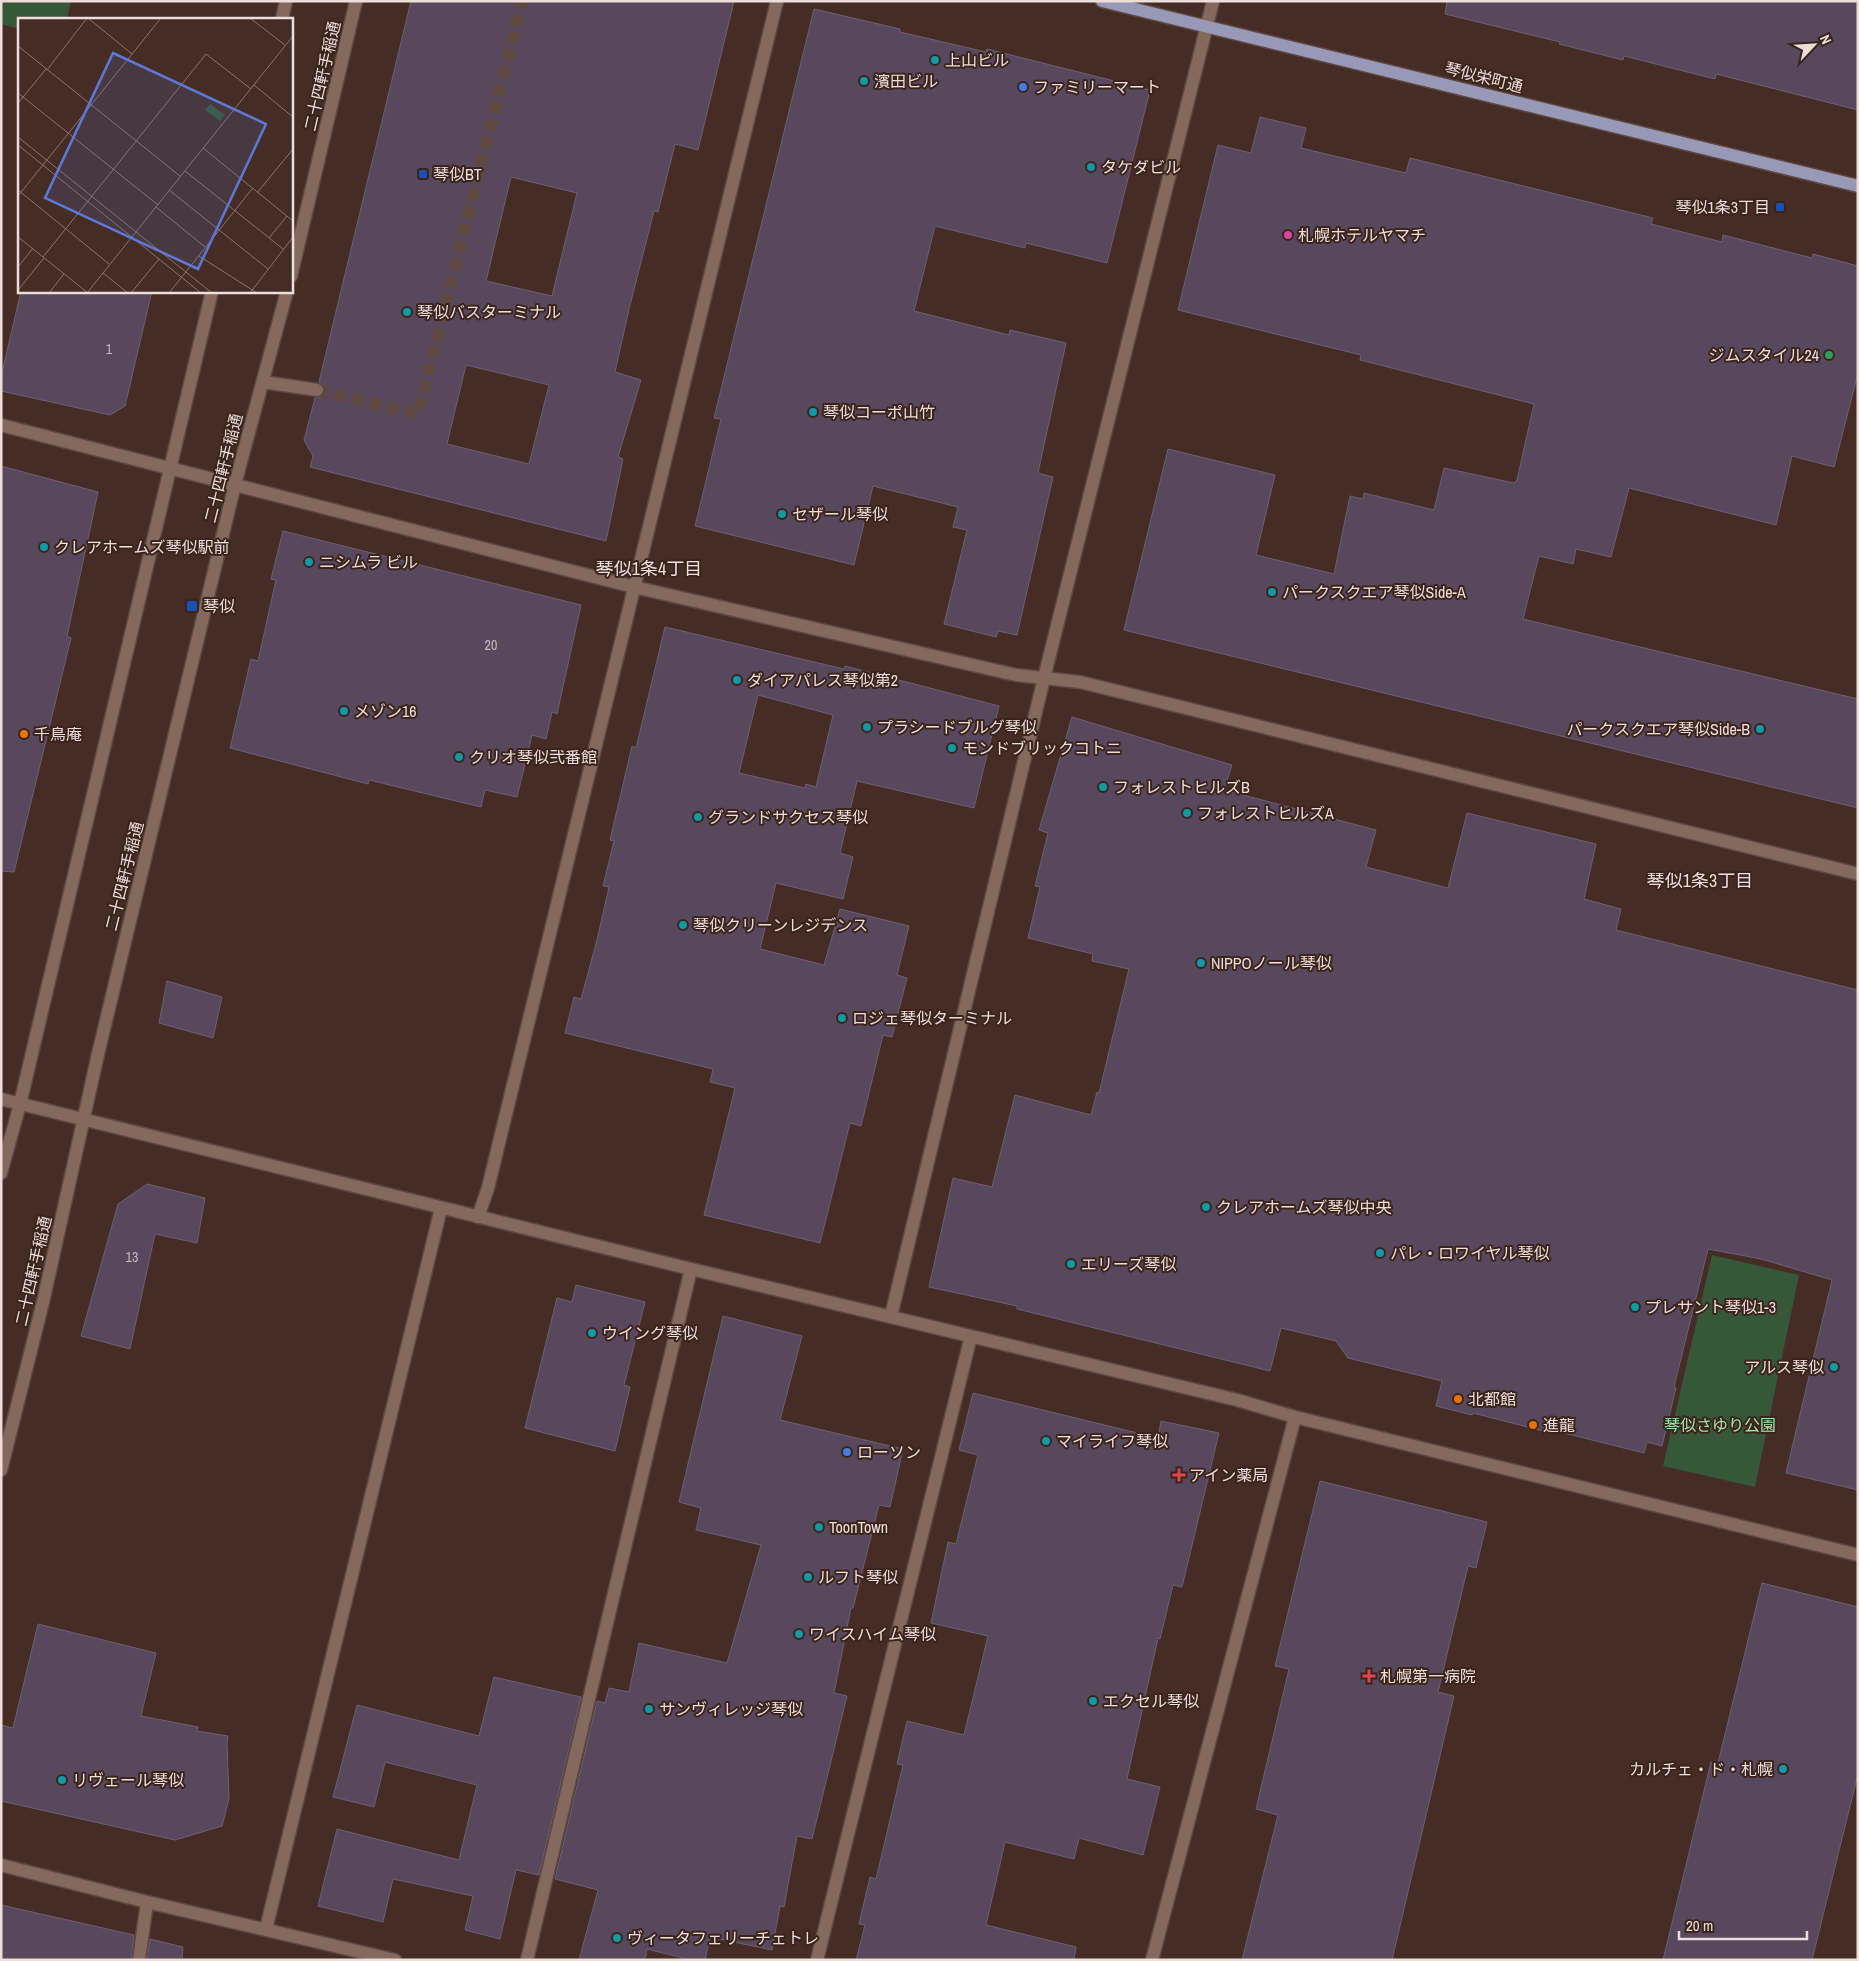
<svg xmlns="http://www.w3.org/2000/svg" width="1859" height="1961" viewBox="0 0 1859 1961" font-family="'Archivo Narrow','Noto Sans JP',sans-serif">
<rect width="100%" height="100%" fill="#452d25"/>
<!-- green -->
<path fill="#37573a" d="M 1,1 L 71,1 L 67,19 L 19,19 L 19,29 L 1,24 Z
M 1712,1255 L 1799,1275 L 1755,1487 L 1663,1466 Z"/>
<!-- building -->
<path fill="#57485e" stroke="#6e5f75" fill-rule="evenodd" d="M 411,1 L 734,1 L 698,150 L 675,144 L 658,212 L 654,211 L 629,309 L 615,372 L 641,380 L 618,457 L 623,459 L 606,541 L 310,467 L 313,456 L 304,440 L 315,398 L 320,397 L 325,392 L 324,387 L 319,382 ZM 511,177 L 577,193 L 552,296 L 486,281 ZM 466,365 L 549,385 L 529,464 L 447,444 Z
M 1447,1 L 1858,1 L 1858,110 L 1716,74 L 1715,79 L 1624,56 L 1623,60 L 1559,44 L 1560,42 L 1445,14 Z
M 814,9 L 900,29 L 900,32 L 986,52 L 987,49 L 1150,90 L 1107,263 L 1026,243 L 1025,248 L 935,226 L 914,311 L 1009,335 L 1010,330 L 1066,343 L 1038,473 L 1053,477 L 1017,635 L 998,631 L 996,637 L 944,624 L 967,530 L 953,527 L 958,507 L 873,486 L 854,565 L 695,526 L 721,419 L 714,418 Z
M 1260,117 L 1306,128 L 1301,148 L 1406,173 L 1410,158 L 1653,218 L 1651,224 L 1722,242 L 1723,235 L 1812,258 L 1813,254 L 1858,266 L 1858,373 L 1834,467 L 1792,456 L 1776,525 L 1629,488 L 1611,557 L 1576,549 L 1573,564 L 1539,556 L 1523,619 L 1858,699 L 1858,808 L 1124,630 L 1168,449 L 1275,475 L 1256,555 L 1334,574 L 1350,496 L 1363,499 L 1364,493 L 1434,510 L 1444,468 L 1514,483 L 1517,480 L 1534,404 L 1360,360 L 1361,355 L 1178,310 L 1218,145 L 1251,153 Z
M 21,291 L 152,291 L 125,406 L 110,415 L 1,391 L 1,377 Z
M 1,466 L 98,492 L 67,636 L 71,638 L 14,872 L 1,871 Z
M 283,531 L 581,605 L 557,714 L 552,712 L 546,739 L 532,735 L 517,797 L 485,790 L 481,807 L 369,780 L 368,784 L 230,748 L 251,659 L 258,661 L 276,580 L 271,579 Z
M 665,627 L 844,669 L 845,666 L 999,706 L 974,808 L 857,781 L 840,853 L 853,857 L 843,899 L 776,883 L 760,949 L 824,965 L 840,909 L 909,926 L 897,975 L 907,978 L 892,1037 L 883,1035 L 861,1126 L 850,1123 L 820,1243 L 704,1215 L 735,1088 L 710,1082 L 713,1069 L 565,1033 L 574,997 L 581,999 L 597,940 L 609,887 L 603,886 L 614,841 L 610,840 L 632,746 L 636,748 ZM 758,695 L 833,715 L 816,787 L 806,784 L 805,788 L 739,773 Z
M 1072,717 L 1232,765 L 1224,790 L 1376,830 L 1366,867 L 1448,888 L 1467,813 L 1596,844 L 1584,899 L 1621,909 L 1616,930 L 1858,990 L 1858,1490 L 1786,1473 L 1832,1280 L 1761,1259 L 1708,1249 L 1674,1387 L 1676,1388 L 1662,1446 L 1647,1442 L 1644,1453 L 1548,1429 L 1547,1432 L 1473,1413 L 1472,1415 L 1436,1406 L 1442,1381 L 1348,1358 L 1336,1341 L 1281,1328 L 1270,1371 L 1017,1309 L 1017,1306 L 929,1287 L 953,1178 L 992,1187 L 1015,1095 L 1091,1115 L 1097,1092 L 1099,1093 L 1129,969 L 1092,961 L 1093,954 L 1028,938 L 1040,887 L 1035,886 L 1048,833 L 1039,830 Z
M 167,981 L 222,997 L 213,1038 L 159,1023 Z
M 147,1184 L 205,1198 L 197,1243 L 155,1234 L 130,1349 L 81,1336 L 118,1204 Z
M 576,1285 L 645,1302 L 624,1385 L 630,1387 L 615,1451 L 525,1428 L 557,1298 L 572,1302 Z
M 723,1316 L 802,1336 L 780,1420 L 903,1449 L 890,1507 L 879,1505 L 853,1608 L 851,1608 L 834,1693 L 847,1696 L 812,1839 L 797,1836 L 784,1907 L 780,1906 L 772,1950 L 710,1937 L 705,1960 L 691,1960 L 647,1949 L 645,1960 L 579,1960 L 598,1890 L 555,1879 L 597,1701 L 605,1703 L 609,1688 L 629,1692 L 639,1643 L 727,1663 L 761,1545 L 696,1530 L 701,1508 L 679,1502 Z
M 973,1393 L 1158,1438 L 1161,1421 L 1219,1433 L 1182,1587 L 1173,1585 L 1160,1639 L 1158,1638 L 1127,1779 L 1160,1787 L 1143,1855 L 1079,1838 L 1074,1859 L 1005,1842 L 986,1925 L 1076,1947 L 1074,1960 L 856,1960 L 865,1925 L 859,1924 L 870,1877 L 876,1879 L 903,1765 L 897,1764 L 907,1721 L 964,1735 L 988,1636 L 931,1623 L 948,1542 L 956,1544 L 978,1455 L 959,1450 Z
M 1320,1481 L 1487,1522 L 1476,1568 L 1468,1566 L 1438,1692 L 1454,1696 L 1392,1960 L 1242,1960 L 1278,1815 L 1256,1809 L 1289,1669 L 1275,1666 Z
M 1762,1583 L 1858,1607 L 1858,1774 L 1812,1960 L 1663,1960 L 1711,1762 L 1718,1763 Z
M 38,1624 L 156,1653 L 141,1716 L 198,1727 L 197,1731 L 228,1736 L 227,1743 L 229,1799 L 222,1826 L 175,1840 L 1,1801 L 1,1725 L 13,1728 Z
M 494,1677 L 581,1697 L 539,1875 L 516,1870 L 500,1939 L 465,1930 L 473,1896 L 393,1879 L 383,1922 L 318,1906 L 337,1829 L 459,1860 L 477,1785 L 385,1762 L 374,1807 L 333,1797 L 357,1705 L 479,1736 Z
M 1,1905 L 134,1935 L 131,1960 L 1,1960 Z
M 150,1939 L 183,1947 L 182,1960 L 147,1960 Z"/>
<g fill="none" stroke-linecap="round" stroke-linejoin="round">
<!-- minor-tunnel -->
<path stroke="#5e4840" stroke-width="12" stroke-dasharray="12 6" stroke-linecap="butt" d="M 317,390 L 418,414 L 522,1"/>
<defs>
<path id="minor" d="M 282,19 L 286,1
M 291,276 L 356,1
M 263,382 L 317,390
M 1,425 L 634,587 L 1016,675 L 1080,682 L 1858,874
M 1,1099 L 691,1269 L 1237,1400 L 1295,1417 L 1858,1555
M 1,1173 L 20,1104 L 212,291
M 478,1217 L 488,1188 L 777,1
M 891,1316 L 1044,678 L 1213,1
M 1,1470 L 43,1302 L 98,1054 L 235,484 L 287,291
M 1,1865 L 147,1902 L 395,1960
M 266,1929 L 441,1208
M 139,1960 L 147,1902
M 527,1960 L 691,1269
M 817,1960 L 971,1336
M 1152,1960 L 1295,1417"/>
<path id="major" d="M 1102,1 L 1858,186"/>
</defs>
<!-- minor casing -->
<use href="#minor" stroke="#5e4942" stroke-width="15"/>
<!-- major casing -->
<use href="#major" stroke="#5e4942" stroke-width="15"/>
<!-- minor -->
<use href="#minor" stroke="#84695f" stroke-width="12"/>
<!-- major -->
<use href="#major" stroke="#9899b7" stroke-width="12"/>
</g>
<!-- markers -->
<g fill="#0f9aa8" stroke="#3b241b" stroke-width="2">
<circle cx="935" cy="60" r="5"/>
<circle cx="864" cy="81" r="5"/>
<circle cx="1091" cy="167" r="5"/>
<circle cx="407" cy="312" r="5"/>
<circle cx="813" cy="412" r="5"/>
<circle cx="782" cy="514" r="5"/>
<circle cx="44" cy="547" r="5"/>
<circle cx="309" cy="562" r="5"/>
<circle cx="1272" cy="592" r="5"/>
<circle cx="737" cy="680" r="5"/>
<circle cx="344" cy="711" r="5"/>
<circle cx="867" cy="727" r="5"/>
<circle cx="1760" cy="729" r="5"/>
<circle cx="952" cy="748" r="5"/>
<circle cx="459" cy="757" r="5"/>
<circle cx="1103" cy="787" r="5"/>
<circle cx="1187" cy="813" r="5"/>
<circle cx="698" cy="817" r="5"/>
<circle cx="683" cy="925" r="5"/>
<circle cx="1201" cy="963" r="5"/>
<circle cx="842" cy="1018" r="5"/>
<circle cx="1206" cy="1207" r="5"/>
<circle cx="1380" cy="1253" r="5"/>
<circle cx="1071" cy="1264" r="5"/>
<circle cx="1635" cy="1307" r="5"/>
<circle cx="592" cy="1333" r="5"/>
<circle cx="1834" cy="1367" r="5"/>
<circle cx="1046" cy="1441" r="5"/>
<circle cx="819" cy="1527" r="5"/>
<circle cx="808" cy="1577" r="5"/>
<circle cx="799" cy="1634" r="5"/>
<circle cx="1093" cy="1701" r="5"/>
<circle cx="649" cy="1709" r="5"/>
<circle cx="1783" cy="1769" r="5"/>
<circle cx="62" cy="1780" r="5"/>
<circle cx="617" cy="1938" r="5"/>
</g>
<g fill="#3f7fe0" stroke="#3b241b" stroke-width="2">
<circle cx="1023" cy="87" r="5"/>
<circle cx="847" cy="1452" r="5"/>
</g>
<g fill="#1a4fb4" stroke="#3b241b" stroke-width="2">
<rect x="418" y="169" width="10" height="10" rx="2.5"/>
<rect x="1775" y="202" width="10" height="10" rx="2.5"/>
<rect x="186" y="600" width="12" height="12" rx="2.5"/>
</g>
<circle fill="#d1479c" stroke="#3b241b" stroke-width="2" cx="1288" cy="235" r="5"/>
<circle fill="#2e9e5b" stroke="#3b241b" stroke-width="2" cx="1829" cy="355" r="5"/>
<g fill="#e8710a" stroke="#3b241b" stroke-width="2">
<circle cx="24" cy="734" r="5"/>
<circle cx="1458" cy="1399" r="5"/>
<circle cx="1533" cy="1425" r="5"/>
</g>
<g fill="#e0444e" stroke="#3b241b" stroke-width="2">
<path d="M1176.5 1467.5h5v5h5v5h-5v5h-5v-5h-5v-5h5z"/>
<path d="M1366.5 1668.5h5v5h5v5h-5v5h-5v-5h-5v-5h5z"/>
</g>
<g text-anchor="middle" dominant-baseline="central" stroke-width="4" stroke-linejoin="round" paint-order="stroke">
<!-- number labels -->
<g font-size="14" fill="#c8b8ba">
<text x="109" y="349">1</text>
<text x="491" y="645">20</text>
<text x="132" y="1257">13</text>
</g>
<!-- poi labels -->
<g font-size="16" fill="#eeded9" stroke="#3b241b" text-anchor="start">
<text x="945" y="60">上山ビル</text>
<text x="874" y="81">濱田ビル</text>
<text x="1033" y="87">ファミリーマート</text>
<text x="1101" y="167">タケダビル</text>
<text x="433" y="174">琴似BT</text>
<text x="1770" y="207" text-anchor="end">琴似1条3丁目</text>
<text x="1298" y="235">札幌ホテルヤマチ</text>
<text x="417" y="312">琴似バスターミナル</text>
<text x="1819" y="355" text-anchor="end">ジムスタイル24</text>
<text x="823" y="412">琴似コーポ山竹</text>
<text x="792" y="514">セザール琴似</text>
<text x="54" y="547">クレアホームズ琴似駅前</text>
<text x="319" y="562">ニシムラ ビル</text>
<text x="1282" y="592">パークスクエア琴似Side-A</text>
<text x="203" y="606">琴似</text>
<text x="747" y="680">ダイアパレス琴似第2</text>
<text x="354" y="711">メゾン16</text>
<text x="877" y="727">プラシードブルグ琴似</text>
<text x="1750" y="729" text-anchor="end">パークスクエア琴似Side-B</text>
<text x="34" y="734">千鳥庵</text>
<text x="962" y="748">モンドブリックコトニ</text>
<text x="469" y="757">クリオ琴似弐番館</text>
<text x="1113" y="787">フォレストヒルズB</text>
<text x="1197" y="813">フォレストヒルズA</text>
<text x="708" y="817">グランドサクセス琴似</text>
<text x="693" y="925">琴似クリーンレジデンス</text>
<text x="1211" y="963">NIPPOノール琴似</text>
<text x="852" y="1018">ロジェ琴似ターミナル</text>
<text x="1216" y="1207">クレアホームズ琴似中央</text>
<text x="1390" y="1253">パレ・ロワイヤル琴似</text>
<text x="1081" y="1264">エリーズ琴似</text>
<text x="1645" y="1307">プレサント琴似1-3</text>
<text x="602" y="1333">ウイング琴似</text>
<text x="1824" y="1367" text-anchor="end">アルス琴似</text>
<text x="1468" y="1399">北都館</text>
<text x="1543" y="1425">進龍</text>
<text x="1056" y="1441">マイライフ琴似</text>
<text x="857" y="1452">ローソン</text>
<text x="1189" y="1475">アイン薬局</text>
<text x="829" y="1527">ToonTown</text>
<text x="818" y="1577">ルフト琴似</text>
<text x="809" y="1634">ワイスハイム琴似</text>
<text x="1380" y="1676">札幌第一病院</text>
<text x="1103" y="1701">エクセル琴似</text>
<text x="659" y="1709">サンヴィレッジ琴似</text>
<text x="1773" y="1769" text-anchor="end">カルチェ・ド・札幌</text>
<text x="72" y="1780">リヴェール琴似</text>
<text x="627" y="1938">ヴィータフェリーチェトレ</text>
</g>
<!-- street labels -->
<g font-size="16" fill="#eeded9" stroke="#3b241b">
<text transform="translate(322 76) rotate(-77)">二十四軒手稲通</text>
<text transform="translate(1484 77) rotate(14)">琴似栄町通</text>
<text transform="translate(223 468) rotate(-76)">二十四軒手稲通</text>
<text transform="translate(124 876) rotate(-76)">二十四軒手稲通</text>
<text transform="translate(33 1271) rotate(-77)">二十四軒手稲通</text>
</g>
<!-- park labels -->
<g font-size="16" fill="#a5e6aa" stroke="#3b241b">
<text x="1720" y="1425">琴似さゆり公園</text>
</g>
<!-- neighbourhood labels -->
<g font-size="18" fill="#eeded9" stroke="#3b241b">
<text x="649" y="568">琴似1条4丁目</text>
<text x="1700" y="880">琴似1条3丁目</text>
</g>
</g>
<!-- overview -->
<g transform="translate(18 18)">
<rect width="275" height="275" fill="#452d25"/>
<path d="M 192,86 L 207,97 L 202,103 L 187,92 Z" fill="#37573a"/>
<path fill="none" stroke="#89746d" stroke-width="1" d="M 70,0 L 114,36M 232,0 L 267,27M 0,28 L 162,158M 29,52 L 69,0M 236,67 L 275,99M 0,75 L 140,187M 0,85 L 28,51M 0,119 L 194,275M 0,127 L 183,275M 185,130 L 275,203M 167,153 L 265,231M 0,172 L 91,246M 151,172 L 250,251M 239,175 L 275,131M 0,178 L 143,0M 138,189 L 187,229M 0,219 L 70,275M 251,220 L 269,198M 181,238 L 239,275M 25,239 L 188,36 L 233,71M 0,249 L 15,230M 85,255 L 110,275M 0,272 L 26,240M 31,275 L 46,256M 69,275 L 275,18M 113,275 L 141,241M 151,275 L 234,171M 232,275 L 275,219"/>
<path fill="#5c79d8" fill-opacity="0.15" stroke="#5c79d8" stroke-width="2.5" d="M 95,35 L 248,106 L 180,251 L 27,180 Z"/>
<rect width="275" height="275" fill="none" stroke="#eeded9" stroke-width="2.5"/>
</g>
<!-- border -->
<rect width="1859" height="1961" fill="none" stroke="#eeded9" stroke-width="5"/>
<!-- north arrow -->
<g transform="translate(1814 45) rotate(65)" stroke="#3b241b" stroke-width="4" paint-order="stroke">
<path d="M0-4L9 19L0 12L-9 19Z" fill="#eeded9"/>
<text y="-8" font-size="14" font-weight="bold" text-anchor="middle" fill="#eeded9">N</text>
</g>
<!-- scale -->
<path d="M1679 1931v8h128v-8" fill="none" stroke="#eeded9" stroke-width="2.5"/>
<text x="1686" y="1931" font-size="15" fill="#eeded9" stroke="#3b241b" stroke-width="4" paint-order="stroke">20 m</text>
</svg>
